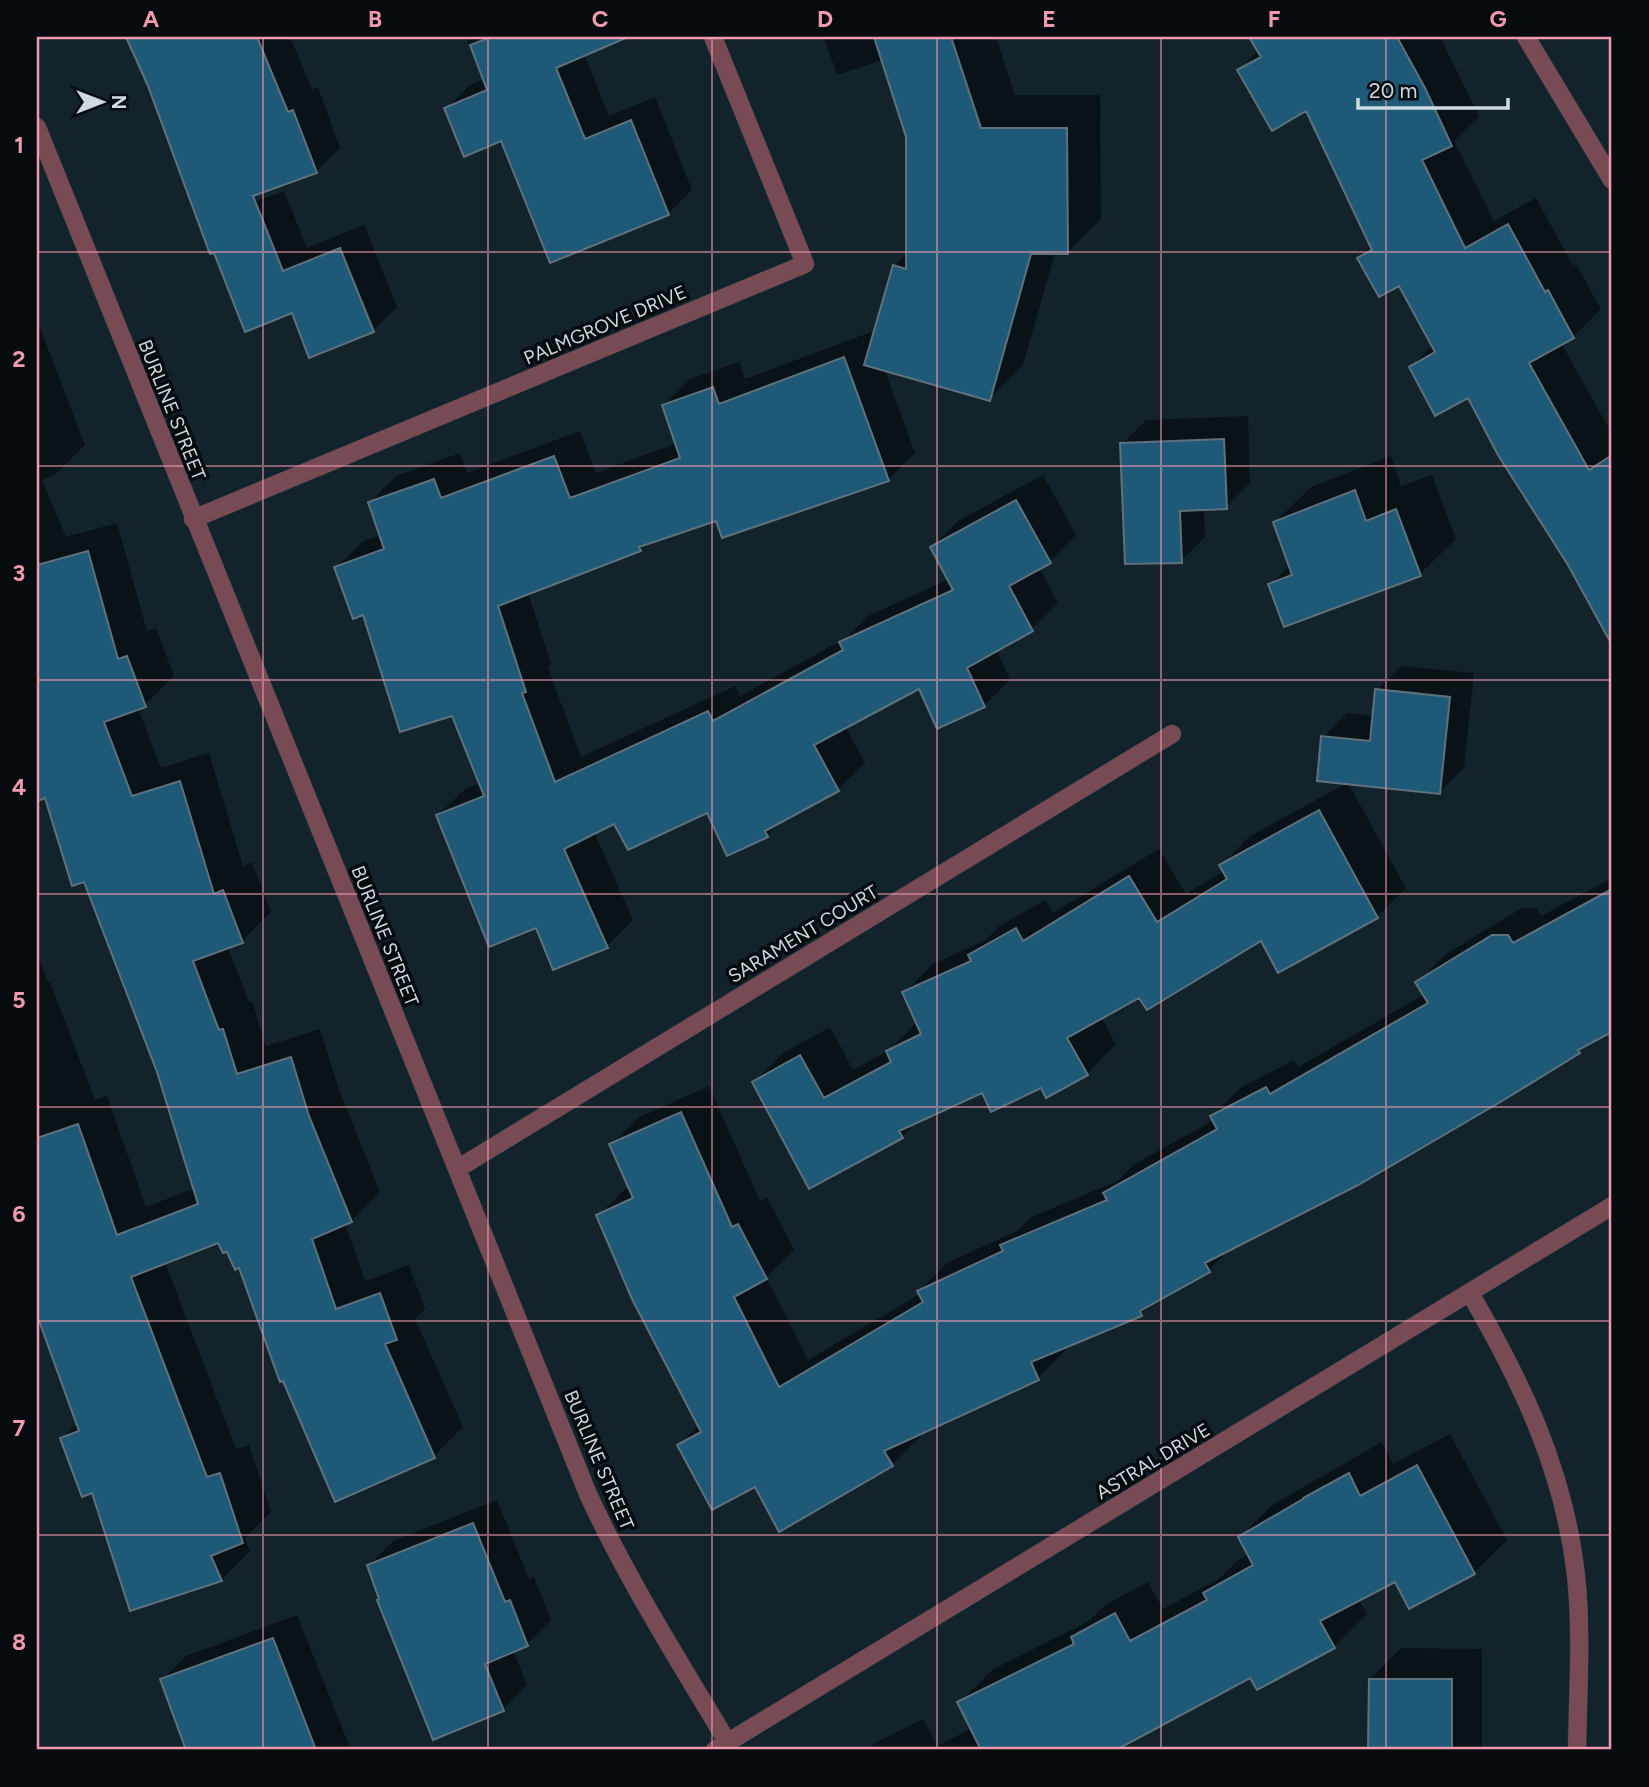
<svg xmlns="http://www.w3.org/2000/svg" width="1649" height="1787" viewBox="0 0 1649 1787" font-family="Figtree,sans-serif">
<rect width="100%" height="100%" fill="#12232c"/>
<!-- shadow -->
<path fill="#0007" d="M 128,37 L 290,37 L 312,89 L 318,87 L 340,148 L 316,172 L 150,85 Z
M 466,37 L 612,37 L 602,47 L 584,54 L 609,116 L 655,97 L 692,190 L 668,214 L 502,139 L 446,109 L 470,85 L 482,80 Z
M 824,37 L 996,37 L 1015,95 L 1100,95 L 1101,219 L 1067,253 L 1055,253 L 1023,365 L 989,399 L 884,368 L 915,453 L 889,479 L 723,536 L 717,518 L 647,543 L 640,550 L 528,592 L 551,664 L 548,668 L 581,757 L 735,686 L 740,696 L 846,638 L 868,616 L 949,579 L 932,547 L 958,521 L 1043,475 L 1076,535 L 1049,562 L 1039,568 L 1058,603 L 1032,629 L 996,649 L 1010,680 L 984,706 L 920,687 L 845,726 L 865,763 L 838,789 L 784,818 L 767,836 L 708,811 L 615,822 L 594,832 L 633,920 L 607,946 L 537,925 L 438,815 L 465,789 L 480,783 L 453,713 L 364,613 L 336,568 L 363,541 L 381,535 L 370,502 L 396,476 L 460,453 L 467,473 L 580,431 L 596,473 L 677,443 L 664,405 L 690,379 L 739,362 L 745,379 L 871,332 L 873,340 L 894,266 L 908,252 L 908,136 L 883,60 L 837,75 Z
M 1251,37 L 1440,37 L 1479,116 L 1454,141 L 1494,221 L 1536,198 L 1573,266 L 1576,264 L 1601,309 L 1573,337 L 1561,343 L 1612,434 L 1612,641 L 1570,564 L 1469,396 L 1411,367 L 1433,345 L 1400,284 L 1359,258 L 1372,245 L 1307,109 L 1239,70 L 1259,50 Z
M 284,191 L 307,248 L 364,225 L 397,307 L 373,331 L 293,311 L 232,210 Z
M 37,320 L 85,445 L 56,474 L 42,480 L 66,537 L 117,523 L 147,631 L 156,628 L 174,676 L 145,705 L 138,708 L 161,768 L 209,753 L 243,866 L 252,862 L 271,912 L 242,941 L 228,948 L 249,1002 L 252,1001 L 266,1046 L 320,1029 L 338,1087 L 380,1192 L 351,1221 L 345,1223 L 365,1281 L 409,1265 L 425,1309 L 415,1319 L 463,1427 L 434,1456 L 240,1266 L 219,1240 L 165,1262 L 236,1449 L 249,1445 L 271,1512 L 245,1538 L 250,1551 L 221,1580 L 93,1491 L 62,1439 L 78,1422 L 42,1325 L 37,1327 L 37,952 L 48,983 L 50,982 L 95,1100 L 107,1096 L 146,1207 L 195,1188 L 159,1071 L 85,880 L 46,795 L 37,799 Z
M 1248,416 L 1250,483 L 1226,507 L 1204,508 L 1205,537 L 1181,561 L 1122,444 L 1146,420 Z
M 1391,456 L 1401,486 L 1432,475 L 1456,539 L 1420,574 L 1270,585 L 1290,565 L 1275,522 L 1311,487 Z
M 1401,666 L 1474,673 L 1464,768 L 1440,792 L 1348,783 L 1406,888 L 1377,917 L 1261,939 L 1140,996 L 1101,1017 L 1116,1044 L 1087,1074 L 1041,1085 L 983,1090 L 917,1121 L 902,1137 L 754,1082 L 783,1053 L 830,1027 L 853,1070 L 888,1051 L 917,1022 L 904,993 L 933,964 L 986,940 L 999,926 L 1046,900 L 1053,913 L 1159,849 L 1186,894 L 1224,871 L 1221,866 L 1250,836 L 1347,783 L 1323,737 L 1347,713 L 1374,716 L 1377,690 Z
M 1612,878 L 1612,1030 L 1588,1043 L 1579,1052 L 1231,1248 L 1209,1270 L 1154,1301 L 1141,1314 L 1064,1346 L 1066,1350 L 1038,1378 L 918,1433 L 920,1437 L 892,1465 L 756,1485 L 679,1445 L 699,1425 L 598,1215 L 630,1185 L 611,1145 L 639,1117 L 709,1086 L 760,1201 L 767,1197 L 794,1250 L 766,1277 L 808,1360 L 920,1294 L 919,1291 L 947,1263 L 1017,1231 L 1031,1217 L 1118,1181 L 1133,1165 L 1214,1120 L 1212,1116 L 1240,1088 L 1294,1060 L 1298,1067 L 1425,994 L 1418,982 L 1446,954 L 1522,908 L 1536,908 L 1541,916 Z
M 1450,1434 L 1507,1540 L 1474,1573 L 1396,1579 L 1358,1599 L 1367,1614 L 1334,1647 L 1258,1687 L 1251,1675 L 1093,1750 L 867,1750 L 877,1742 L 923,1719 L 937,1746 L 972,1728 L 959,1703 L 992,1670 L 1089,1621 L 1105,1605 L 1148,1582 L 1163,1609 L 1219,1579 L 1238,1560 L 1249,1554 L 1240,1537 L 1272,1505 L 1382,1442 L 1393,1464 Z
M 497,1500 L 529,1579 L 534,1577 L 551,1620 L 527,1644 L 513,1650 L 527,1685 L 503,1709 L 381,1599 L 369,1565 L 393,1541 Z
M 297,1615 L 351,1750 L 188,1750 L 162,1680 L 186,1656 Z
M 1401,1648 L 1482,1649 L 1482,1750 L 1370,1750 L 1370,1679 Z"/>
<!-- building -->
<path fill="#1e5978" stroke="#5e717c" stroke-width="2" d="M 126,37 L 257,37 L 288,112 L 293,110 L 317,173 L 253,196 L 283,271 L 340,248 L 374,332 L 309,358 L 292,313 L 245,332 L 214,253 L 210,254 L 148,86 Z
M 491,37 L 628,37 L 556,68 L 585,139 L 631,120 L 669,215 L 550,263 L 501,141 L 464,157 L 444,108 L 487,90 L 470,45 Z
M 874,37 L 951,37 L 981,128 L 1067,128 L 1068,254 L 1031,254 L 990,401 L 864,365 L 893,265 L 906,269 L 906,137 Z
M 1249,37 L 1397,37 L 1425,88 L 1452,146 L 1422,160 L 1465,248 L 1508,224 L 1545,292 L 1548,290 L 1574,338 L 1529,363 L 1589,470 L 1612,455 L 1612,645 L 1568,565 L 1498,455 L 1468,398 L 1435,416 L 1409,367 L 1435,352 L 1399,286 L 1379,297 L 1357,258 L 1372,250 L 1306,111 L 1272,131 L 1237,70 L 1261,57 Z
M 844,357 L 889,481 L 722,538 L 716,521 L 639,547 L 641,551 L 498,606 L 526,692 L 522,693 L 555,782 L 708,711 L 713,721 L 843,650 L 839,642 L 953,590 L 930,547 L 1016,500 L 1051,563 L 1009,586 L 1033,631 L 967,668 L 985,707 L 937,729 L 919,689 L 814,745 L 839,791 L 765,831 L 768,837 L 727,856 L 707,813 L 628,850 L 614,824 L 564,849 L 608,948 L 553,970 L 536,928 L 489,947 L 436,815 L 484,796 L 452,716 L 400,732 L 363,615 L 353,619 L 334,567 L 384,549 L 368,502 L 434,479 L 441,498 L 554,456 L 570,498 L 680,458 L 662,405 L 713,387 L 719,404 Z
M 1224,439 L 1227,509 L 1180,511 L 1182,563 L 1125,564 L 1120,443 Z
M 1355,490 L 1366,521 L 1396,509 L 1421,576 L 1284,627 L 1268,584 L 1292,575 L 1273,522 Z
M 88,551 L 118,659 L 127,656 L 146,707 L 104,722 L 132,796 L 180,781 L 214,894 L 223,890 L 243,943 L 193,961 L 219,1030 L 223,1029 L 237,1074 L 291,1057 L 309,1116 L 352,1222 L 312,1239 L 336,1309 L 380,1293 L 397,1340 L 385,1344 L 435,1458 L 335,1502 L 283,1381 L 280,1382 L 239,1268 L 235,1270 L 227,1252 L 223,1253 L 218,1243 L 131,1277 L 207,1477 L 220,1473 L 243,1543 L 211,1556 L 222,1581 L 130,1611 L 92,1493 L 82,1497 L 60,1438 L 79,1431 L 37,1315 L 37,1138 L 78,1124 L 117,1235 L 198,1204 L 157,1072 L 84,882 L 72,886 L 45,798 L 37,801 L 37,565 Z
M 1375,689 L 1450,697 L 1440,794 L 1317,781 L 1321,736 L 1370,741 Z
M 1319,810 L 1378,918 L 1278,973 L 1261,941 L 1147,1010 L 1139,998 L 1067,1038 L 1088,1075 L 1046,1098 L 1041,1088 L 991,1112 L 982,1093 L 899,1131 L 903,1138 L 809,1189 L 752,1082 L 800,1055 L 824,1098 L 891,1062 L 886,1051 L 921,1034 L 902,992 L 971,961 L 968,955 L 1016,928 L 1023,941 L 1129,876 L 1157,922 L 1227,879 L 1219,865 Z
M 1612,889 L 1612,1032 L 1578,1050 L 1580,1053 L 1502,1101 L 1358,1185 L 1205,1263 L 1210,1272 L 1140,1311 L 1142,1316 L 1031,1362 L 1039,1380 L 884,1451 L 893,1466 L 779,1532 L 755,1487 L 712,1510 L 677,1445 L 701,1432 L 632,1299 L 596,1215 L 633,1198 L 609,1144 L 681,1112 L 732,1227 L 738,1224 L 767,1279 L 734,1297 L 779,1387 L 923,1302 L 917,1291 L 1003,1251 L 1000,1245 L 1107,1200 L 1103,1193 L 1217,1129 L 1210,1116 L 1266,1087 L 1270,1094 L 1428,1003 L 1415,982 L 1492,935 L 1508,935 L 1513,943 Z
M 1417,1465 L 1475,1574 L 1409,1609 L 1395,1582 L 1320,1621 L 1335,1648 L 1257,1690 L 1250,1678 L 1116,1750 L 981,1750 L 957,1702 L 1074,1644 L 1071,1637 L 1115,1613 L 1130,1641 L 1207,1600 L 1203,1593 L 1253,1565 L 1238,1537 L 1303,1499 L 1303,1498 L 1349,1473 L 1360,1496 Z
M 473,1523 L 505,1602 L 510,1600 L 528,1646 L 485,1664 L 504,1711 L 433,1740 L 377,1600 L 379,1599 L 367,1565 Z
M 273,1638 L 316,1750 L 186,1750 L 160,1679 Z
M 1369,1679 L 1452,1679 L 1452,1750 L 1368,1750 Z"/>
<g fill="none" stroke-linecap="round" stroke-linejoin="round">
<defs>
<path id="street" d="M 1526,37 L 1612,180
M 37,127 L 588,1494 C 628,1581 679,1661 728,1743
M 193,519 L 805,264 L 713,37
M 457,1169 L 1172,734
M 1470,1293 C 1522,1383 1564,1470 1576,1575 C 1582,1632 1578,1692 1577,1750
M 715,1750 L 1612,1206"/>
</defs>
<!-- street casing -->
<use href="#street" stroke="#2c3d45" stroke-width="19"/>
<!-- street -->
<use href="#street" stroke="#774a54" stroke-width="18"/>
</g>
<!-- grid -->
<path fill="none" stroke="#f29aad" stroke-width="2" stroke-opacity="0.55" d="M 263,37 L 263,1750M 488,37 L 488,1750M 712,37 L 712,1750M 937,37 L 937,1750M 1161,37 L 1161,1750M 1386,37 L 1386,1750M 37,252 L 1612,252M 37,466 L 1612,466M 37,680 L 1612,680M 37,894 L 1612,894M 37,1107 L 1612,1107M 37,1321 L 1612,1321M 37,1535 L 1612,1535"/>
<g text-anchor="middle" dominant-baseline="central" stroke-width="7" stroke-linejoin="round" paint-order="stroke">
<!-- street labels -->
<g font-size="19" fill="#cfdae0" stroke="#050b0f">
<text transform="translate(605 325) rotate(-23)">PALMGROVE DRIVE</text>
<text transform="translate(172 410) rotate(68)">BURLINE STREET</text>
<text transform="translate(803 934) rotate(-31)">SARAMENT COURT</text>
<text transform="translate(385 936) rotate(68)">BURLINE STREET</text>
<text transform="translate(599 1460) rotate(67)">BURLINE STREET</text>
<text transform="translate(1153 1461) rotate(-31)">ASTRAL DRIVE</text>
</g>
</g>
<!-- border -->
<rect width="1649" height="1787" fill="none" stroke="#050b0f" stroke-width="77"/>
<!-- north arrow -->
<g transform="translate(102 102) rotate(90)" stroke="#050b0f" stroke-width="5" paint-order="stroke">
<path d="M0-5L12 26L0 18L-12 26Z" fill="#cfdae0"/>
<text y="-10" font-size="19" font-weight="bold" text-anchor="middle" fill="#cfdae0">N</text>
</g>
<!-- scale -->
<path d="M1358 98v10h150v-10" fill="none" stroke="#cfdae0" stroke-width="3.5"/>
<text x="1369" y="98" font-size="21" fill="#cfdae0" stroke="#050b0f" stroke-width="5" paint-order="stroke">20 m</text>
<rect x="38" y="38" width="1572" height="1710" fill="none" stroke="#f29aad" stroke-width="2.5"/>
<g font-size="23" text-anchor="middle" font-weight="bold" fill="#f29aad">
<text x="151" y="27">A</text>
<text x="375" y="27">B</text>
<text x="600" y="27">C</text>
<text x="825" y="27">D</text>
<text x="1049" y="27">E</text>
<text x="1274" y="27">F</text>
<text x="1498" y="27">G</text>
<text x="19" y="153">1</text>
<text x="19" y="367">2</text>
<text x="19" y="581">3</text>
<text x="19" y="795">4</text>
<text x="19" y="1008">5</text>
<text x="19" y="1222">6</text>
<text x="19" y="1436">7</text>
<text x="19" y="1650">8</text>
</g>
</svg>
